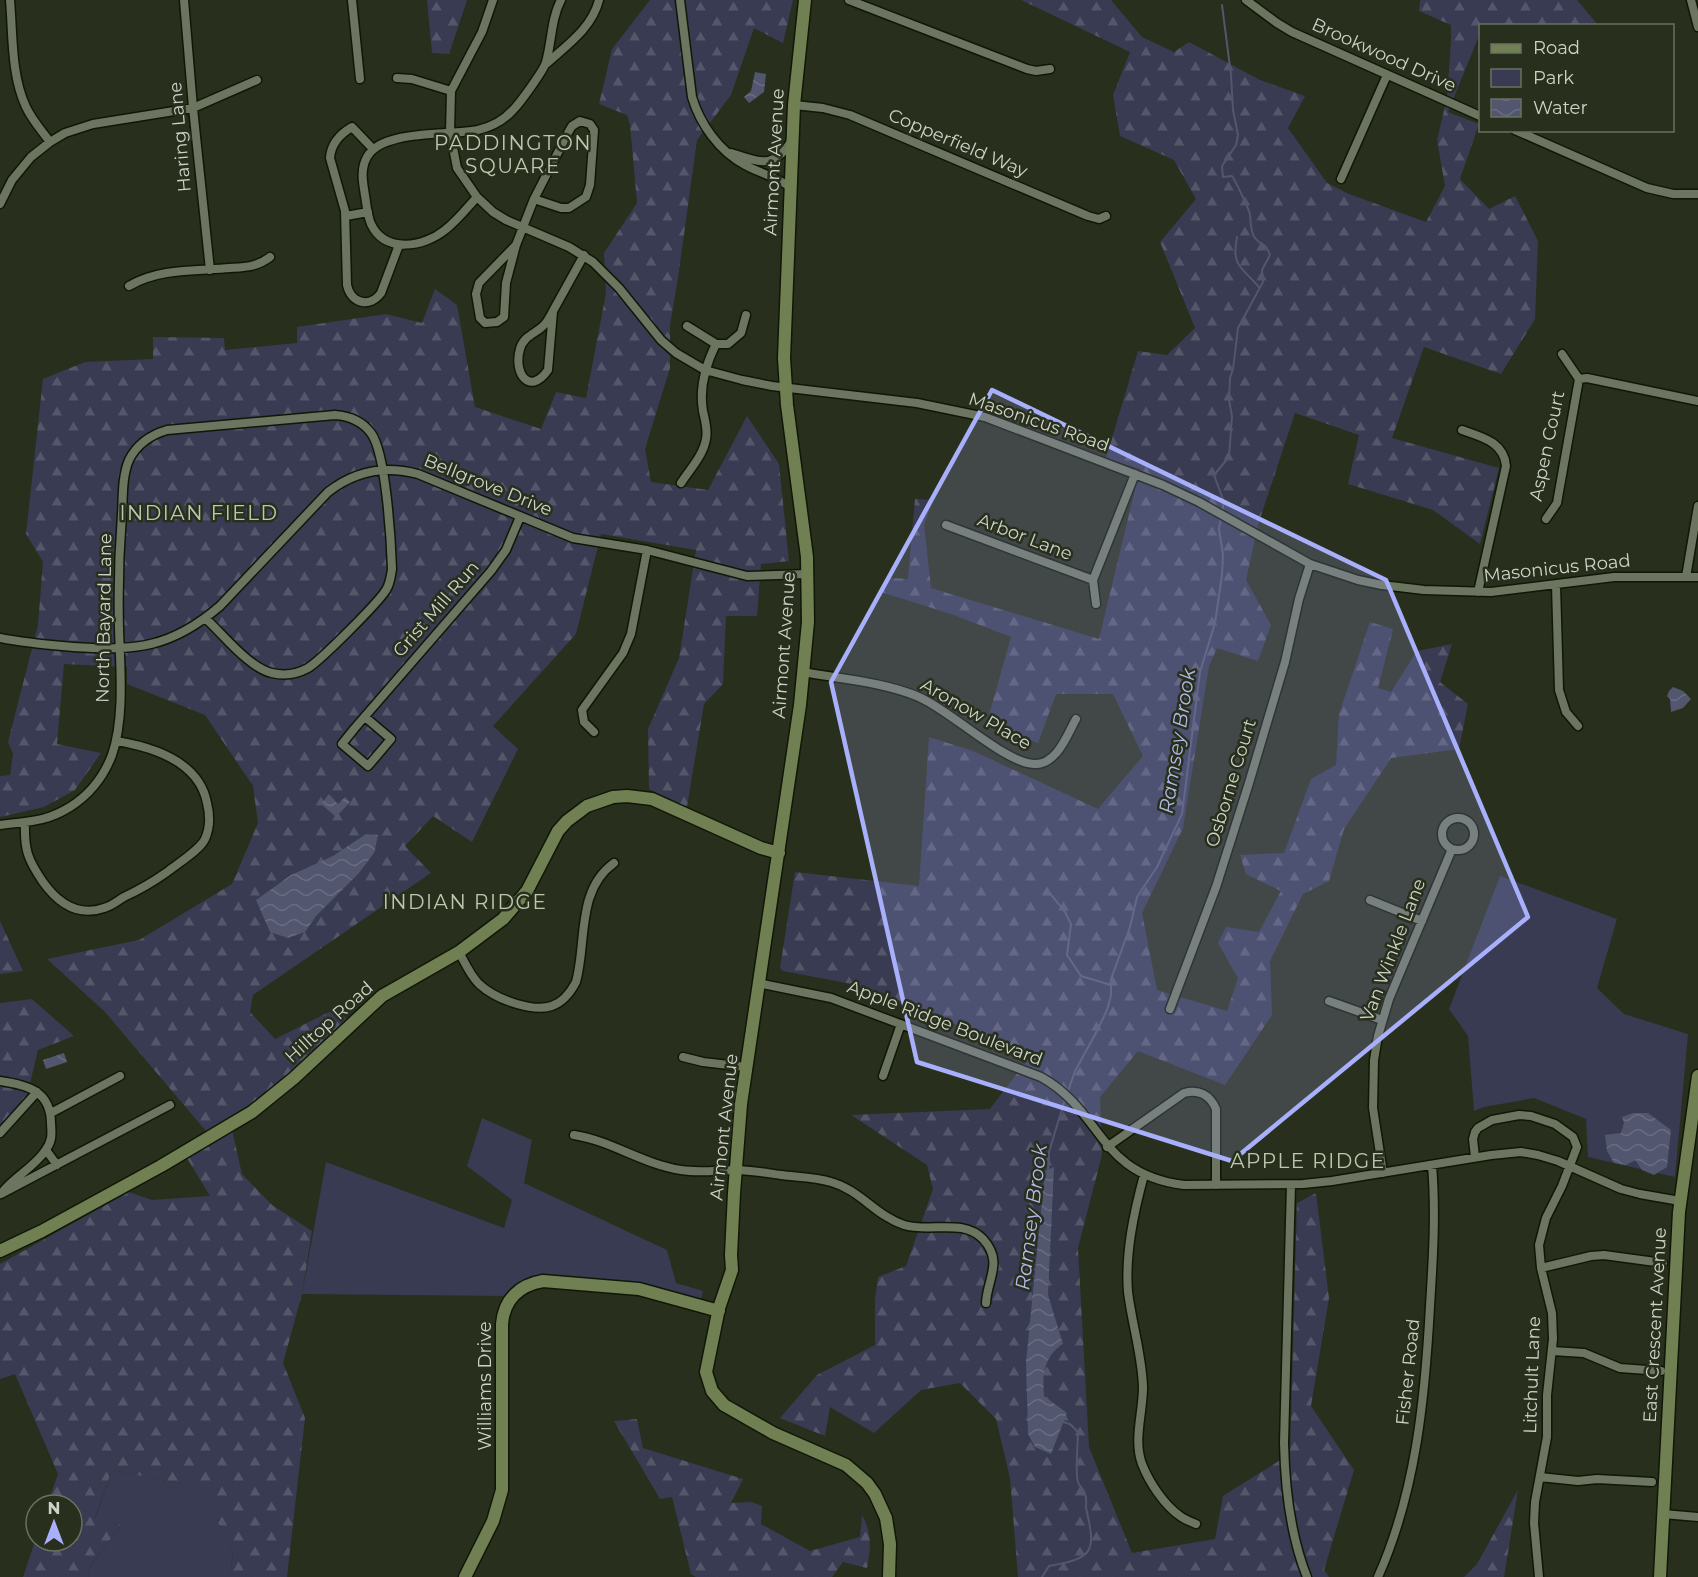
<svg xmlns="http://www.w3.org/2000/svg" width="1698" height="1577" viewBox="0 0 1698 1577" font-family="Montserrat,sans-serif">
<defs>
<pattern id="forest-firs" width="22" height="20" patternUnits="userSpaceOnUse" patternTransform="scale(1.5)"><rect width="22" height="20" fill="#383b51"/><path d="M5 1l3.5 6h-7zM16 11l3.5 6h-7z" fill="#545669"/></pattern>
<pattern id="water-waves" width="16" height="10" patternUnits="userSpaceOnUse" patternTransform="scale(1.5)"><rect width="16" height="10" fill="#52566e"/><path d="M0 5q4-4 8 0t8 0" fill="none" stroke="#6a6d81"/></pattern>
</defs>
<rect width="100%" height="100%" fill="#282f1c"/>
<!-- green -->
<path fill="#383b51" d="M 1500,876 L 1617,919 L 1597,988 L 1624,1014 L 1688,1034 L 1675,1177 L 1588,1157 L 1586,1119 L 1534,1098 L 1484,1107 L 1474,1111 L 1468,1036 L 1449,1009 Z
M 482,1118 L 532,1140 L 524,1183 L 667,1250 L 676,1283 L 703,1291 L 699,1308 L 550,1279 L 508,1296 L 302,1294 L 326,1162 L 504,1228 L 512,1200 L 467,1166 Z
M 112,1470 L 202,1488 L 233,1553 L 230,1577 L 88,1577 L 91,1565 L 121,1525 L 95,1519 Z"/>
<!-- forest -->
<path fill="url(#forest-firs)" d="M 427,0 L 467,0 L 449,54 L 432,53 Z
M 650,0 L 793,0 L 783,43 L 754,28 L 731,95 L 697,140 L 678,278 L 670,325 L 670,368 L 645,449 L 651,482 L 708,490 L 747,416 L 779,464 L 789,561 L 761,564 L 757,616 L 726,616 L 723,684 L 704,704 L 687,807 L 649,789 L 648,729 L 679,658 L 696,550 L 601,534 L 576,634 L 493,726 L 518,749 L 472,842 L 433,816 L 405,846 L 431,873 L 253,995 L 250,1012 L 275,1039 L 337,1008 L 351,1024 L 231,1125 L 242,1174 L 272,1205 L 312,1231 L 302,1294 L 283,1363 L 305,1418 L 287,1577 L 230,1577 L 233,1553 L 201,1488 L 112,1470 L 95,1518 L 121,1525 L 91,1565 L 88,1577 L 23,1577 L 36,1538 L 36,1541 L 72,1541 L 72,1505 L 47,1505 L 58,1474 L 15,1374 L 0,1379 L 0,1264 L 129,1192 L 152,1200 L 210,1196 L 185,1155 L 211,1137 L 105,1012 L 47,959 L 139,940 L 232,884 L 258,823 L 253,786 L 205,715 L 127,684 L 127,667 L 64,664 L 57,744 L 101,753 L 75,790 L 44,807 L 0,817 L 0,776 L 10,775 L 13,754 L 8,742 L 38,625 L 43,562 L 26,534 L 43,379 L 85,362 L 153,359 L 153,337 L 224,338 L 225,350 L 297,343 L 297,327 L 386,314 L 422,323 L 435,289 L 457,305 L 475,407 L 541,429 L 556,392 L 586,398 L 606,293 L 604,253 L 637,203 L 630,125 L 627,115 L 599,104 L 612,49 Z
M 1021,0 L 1111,0 L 1142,37 L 1174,52 L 1189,42 L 1260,80 L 1305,96 L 1288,128 L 1327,183 L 1349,194 L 1426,222 L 1445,186 L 1437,140 L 1447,98 L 1451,41 L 1451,25 L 1419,11 L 1420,0 L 1577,0 L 1598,25 L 1480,26 L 1480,37 L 1478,38 L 1448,112 L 1479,124 L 1460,179 L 1489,209 L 1515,196 L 1538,241 L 1535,319 L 1501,374 L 1424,347 L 1392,438 L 1499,468 L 1480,544 L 1433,510 L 1348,484 L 1359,435 L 1295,413 L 1258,525 L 1246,580 L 1271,625 L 1258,661 L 1217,648 L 1209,666 L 1183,828 L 1142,913 L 1157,990 L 1227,1011 L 1238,978 L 1218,943 L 1226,927 L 1259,932 L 1281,891 L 1246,874 L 1240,855 L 1284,853 L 1311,779 L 1336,765 L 1339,714 L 1370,622 L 1393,629 L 1378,688 L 1391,692 L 1417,651 L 1452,644 L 1440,682 L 1468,704 L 1459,749 L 1391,758 L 1344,829 L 1329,881 L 1303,894 L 1270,961 L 1272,1015 L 1225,1085 L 1138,1051 L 1100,1097 L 1102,1155 L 1078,1248 L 1089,1447 L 1132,1553 L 1215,1539 L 1223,1496 L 1290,1454 L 1297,1203 L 1316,1193 L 1329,1298 L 1311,1406 L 1354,1470 L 1324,1570 L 1329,1577 L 1018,1577 L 1010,1478 L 996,1419 L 960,1383 L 921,1390 L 874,1433 L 830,1407 L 825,1436 L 780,1418 L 817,1375 L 875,1345 L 875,1299 L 878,1277 L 906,1266 L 933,1189 L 927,1165 L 851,1115 L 990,1109 L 1032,1054 L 852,984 L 783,971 L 780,968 L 795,872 L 919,886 L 929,737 L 973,751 L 1098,809 L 1143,756 L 1113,694 L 1056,694 L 1038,743 L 987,722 L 1011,637 L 951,614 L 881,592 L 890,578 L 908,579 L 915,499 L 933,500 L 924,525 L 931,588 L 1099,639 L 1140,469 L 1106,458 L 1138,351 L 1167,355 L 1195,328 L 1160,242 L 1196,199 L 1174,160 L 1120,136 L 1113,95 L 1130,52 Z
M 0,921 L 23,971 L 0,974 Z
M 32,999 L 74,1036 L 38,1050 L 25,1104 L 0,1128 L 0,1003 Z
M 637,1419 L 643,1448 L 743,1479 L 731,1503 L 752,1502 L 762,1506 L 761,1524 L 810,1551 L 860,1537 L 862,1515 C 872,1532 871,1550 867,1568 L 843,1562 L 832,1577 L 696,1577 L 691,1574 L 672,1497 L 660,1499 L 614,1421 Z
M 1518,1490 L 1504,1577 L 1464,1577 L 1477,1564 Z"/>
<!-- water -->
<path fill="url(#water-waves)" d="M 755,72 L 766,74 L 764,92 L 749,103 L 744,97 L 751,91 Z
M 1673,687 L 1683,691 L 1691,699 L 1683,708 L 1671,712 L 1670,699 L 1667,696 L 1669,691 Z
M 329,794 L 338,804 L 345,797 L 350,802 L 336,817 L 321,804 Z
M 366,834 L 378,835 L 374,853 L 359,873 L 316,916 L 305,932 L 288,938 L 270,932 L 256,900 L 291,875 L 333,856 Z
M 64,1053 L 67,1062 L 46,1069 L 43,1060 Z
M 1633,1113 L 1648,1113 L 1671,1130 L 1667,1167 L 1654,1175 L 1642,1170 L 1635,1160 L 1626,1165 L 1614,1163 L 1607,1151 L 1605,1135 L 1621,1133 L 1624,1123 L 1622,1117 Z
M 1054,1167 L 1048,1295 L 1063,1344 C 1044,1356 1042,1375 1044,1396 L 1067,1413 L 1051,1454 L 1035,1447 L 1028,1434 L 1026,1362 L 1045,1171 Z"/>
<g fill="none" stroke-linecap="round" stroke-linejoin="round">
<!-- stream -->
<path stroke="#52566e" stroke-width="2" d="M 1237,237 C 1231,267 1242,267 1259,287
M 1222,512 L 1224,502 L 1214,475 L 1229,457 L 1232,416 L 1229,400 L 1230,378 L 1233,369 L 1238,328 L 1263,282 L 1262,270 L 1270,255 C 1265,241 1262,247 1255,238 C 1250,232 1251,222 1250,215 C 1250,211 1235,180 1232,176 L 1223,177 L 1222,166 L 1236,145 L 1238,135 L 1233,110 L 1231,75 L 1222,5
M 1049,892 L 1065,912 L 1071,924 L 1067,955 L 1081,976 L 1111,985
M 1067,1094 L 1075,1071 L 1097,1031 L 1107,1010 L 1111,995 L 1111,979 L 1130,927 L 1137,897 L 1157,867 L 1182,814 L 1200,672 L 1215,623 L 1222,575 L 1223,555 L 1219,529 L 1221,518
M 1048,1172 L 1049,1152 L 1065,1099
M 1042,1577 L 1049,1566 C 1095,1558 1096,1551 1086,1508 C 1086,1503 1087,1498 1085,1494 C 1084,1489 1079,1486 1078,1482 C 1075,1475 1078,1441 1078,1432 L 1070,1424 L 1063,1422"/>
<defs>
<path id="street" d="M 10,0 C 13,35 11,75 26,107 C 32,120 42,131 50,142
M 184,0 L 193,108 L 210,270
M 352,0 L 360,79
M 493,0 L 482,32 L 451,91 L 450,132 L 457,168 L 477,197 L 493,212 L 506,220 L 569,247 L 593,262 L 619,288 L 661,340 L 676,353 L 705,370 L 742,380 L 772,386 L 917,403 L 985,417 L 1163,485 L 1199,502 L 1310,564 L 1358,580 L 1382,585 L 1424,590 L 1491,592 L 1614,577 L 1698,577
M 680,0 L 692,97 C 700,124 719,151 745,165 C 760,173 776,177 790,187
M 849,0 L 1027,69 L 1036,71 L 1050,69
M 1246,0 L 1277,23 L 1292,32 L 1480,116
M 1691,0 L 1698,27
M 546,64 C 567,45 592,28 599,0
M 397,78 L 412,79 L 451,91
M 794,105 L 823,108 L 850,115 L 1088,216 L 1099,219 L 1106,216
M 580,121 L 590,124 L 594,130 L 590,185 L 586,197 L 569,208 L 561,208 L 534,199 L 569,131 L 572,126 Z
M 1515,130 L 1647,188 L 1673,194 L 1698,194
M 373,149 L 352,127 C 340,134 331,144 330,158 L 345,211 L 347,285 C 351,304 370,308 381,293 L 399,245
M 731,153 C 760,162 774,170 792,140
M 1341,179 L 1387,75
M 477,197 C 467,208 457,221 445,230 C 424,247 385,254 371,224 C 368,217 367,209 366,202 C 364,187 359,171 367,157 C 382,129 450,136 478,130 C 491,127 504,120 513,110 C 520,103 544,70 546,62 C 552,41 551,19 561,0
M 0,204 L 12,180 L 31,157 L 50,142 L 65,133 L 93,124 L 193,108 L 257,80
M 346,216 L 368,212
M 516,245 L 506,283 L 504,317 L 497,322 L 485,323 L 480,318 L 476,294 L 479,283 Z
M 516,245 L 534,199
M 129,286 C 159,268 196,271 230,268 C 245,267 257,267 270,257
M 553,311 L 548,370 C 529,397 513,372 520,349 C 523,337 534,334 542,327 C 547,323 550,317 553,311 Z
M 553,311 L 584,255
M 687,326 L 716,344 L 728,344 L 741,333 L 746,315
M 1562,354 L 1579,379 L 1587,378 L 1698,401
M 1462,430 C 1482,437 1504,442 1506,466 L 1478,592
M 681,483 C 690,469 703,456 706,439 C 708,429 705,421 703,411 C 699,388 706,364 716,344
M 1546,519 L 1557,503 L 1579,379
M 946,525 L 1093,580
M 1686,577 L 1698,506
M 1556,585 L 1559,690 L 1566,712 L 1578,726
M 1096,604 L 1093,580 L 1135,474
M 0,638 C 24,643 49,645 73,647 C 136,651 171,648 220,606 L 328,492 C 355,471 385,465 418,474 L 573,538 L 647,550 L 747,576 L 808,574
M 803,672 C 841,679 884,682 919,697 C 951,711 1005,763 1034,764 C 1057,765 1067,735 1076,719
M 365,717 L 391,739 L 368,766 L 342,744 L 354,729 L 491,571 L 506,550 L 520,517
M 594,732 L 584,722 L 582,710 L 623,653 L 631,634 L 647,550
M1442 834a16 16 0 1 1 32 0a16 16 0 1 1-32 0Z
M 25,823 C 24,850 28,860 43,882 C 58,903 78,917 104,908 C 112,906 117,901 124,897 C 139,890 153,882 167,872 C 177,864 200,850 205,839 C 210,828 210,815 207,803 C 199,761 153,747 116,741
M 0,825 C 27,821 44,823 70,807 C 89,795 104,776 112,755 C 125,717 120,667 119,628 C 118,590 119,552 122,514 C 123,497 122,476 129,460 C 137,444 150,435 167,430 L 335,415 C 349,416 362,421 371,433 C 386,453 391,540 392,569 C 391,576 390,584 386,590 C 378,603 321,660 308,668 C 297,674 284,676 272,673 C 249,668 223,634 205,618
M 1370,900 L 1422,921
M 459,952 C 465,963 470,975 479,984 C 490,994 503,1000 517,1004 C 544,1012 562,1009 576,982 C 587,943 576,890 614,863
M 758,983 L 831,998 L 1041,1077 C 1104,1112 1097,1174 1184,1185 L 1303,1184 L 1332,1181 L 1491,1155 L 1521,1152 L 1538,1155 L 1558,1161 L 1621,1189 L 1640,1194 L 1680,1201
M 1329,1001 L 1382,1020
M 1170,1009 L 1216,887 L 1249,783 L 1285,662 L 1299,599 L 1310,564
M 683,1057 L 703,1062 L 746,1067
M 883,1076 L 901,1024
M 0,1081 C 28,1085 51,1091 51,1124 C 52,1135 52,1142 45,1151 C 35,1166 16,1176 4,1190
M 51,1113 L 120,1076
M 0,1133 L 37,1092
M 574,1135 C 612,1141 642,1164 681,1170 C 700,1173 717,1170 736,1170 C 751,1170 766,1173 781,1175 C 797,1177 815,1177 831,1182 C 860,1190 876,1216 904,1225 C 930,1233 963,1218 983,1239 C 1004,1262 987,1279 986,1303
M 1107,1147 L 1184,1093 C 1199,1089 1210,1095 1216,1109 L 1216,1185
M 46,1150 L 57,1165
M 1475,1157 L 1473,1139 L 1475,1132 L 1478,1128 L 1492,1120 L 1519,1115 L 1531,1116 L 1555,1124 L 1573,1137 L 1577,1147 L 1562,1186 L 1546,1218 L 1539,1245 L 1541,1268 L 1552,1313 L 1553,1339 L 1547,1395 L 1547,1437 L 1535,1502 L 1534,1523 L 1539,1577
M 1383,1173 L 1373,1108 L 1374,1060 L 1378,1036 L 1389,999 L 1452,849
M 1144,1175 C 1134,1212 1125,1253 1128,1292 C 1132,1324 1142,1355 1143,1387 C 1143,1413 1133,1440 1142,1464 C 1149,1482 1164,1505 1180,1516 C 1184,1519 1191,1522 1196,1524
M 1291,1185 L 1284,1443 C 1285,1487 1290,1535 1307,1577
M 1,1194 L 170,1105
M 1541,1268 L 1591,1256 L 1604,1255 L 1663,1263
M 1552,1351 L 1584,1353 L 1620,1368 L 1661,1371
M 1540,1477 L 1578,1481 L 1597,1479 L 1652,1482
M 1663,1514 L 1698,1517
M 1378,1577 C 1416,1492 1425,1398 1430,1306 C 1433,1259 1436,1212 1432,1165"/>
<path id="secondary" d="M 805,0 L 794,105 L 784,358 L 787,405 L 807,557 L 808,622 L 800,705 L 741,1104 L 734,1193 L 731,1255 L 732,1270 L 719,1308 L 706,1372 L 712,1391 L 724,1405 L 773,1433 L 846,1465 L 867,1483 L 875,1494 L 886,1518 L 890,1544 L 889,1577
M 0,1251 L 42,1231 L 161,1166 L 252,1112 L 294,1078 L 382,996 L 459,952 L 503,919 L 527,891 L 558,831 L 567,821 L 587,806 L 613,797 L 627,796 L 652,799 L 761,848 L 779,853
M 465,1577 L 493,1521 L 502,1490 L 502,1324 C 504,1299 520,1285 543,1281 L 639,1289 L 719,1311
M 1660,1577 L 1679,1212 L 1698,1076"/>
</defs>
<!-- street casing -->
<use href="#street" stroke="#111706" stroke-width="11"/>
<!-- secondary casing -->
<use href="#secondary" stroke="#111706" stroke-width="15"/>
<!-- street -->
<use href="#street" stroke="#6c755f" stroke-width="8"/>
<!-- secondary -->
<use href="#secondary" stroke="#708053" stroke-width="12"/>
</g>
<!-- marked area -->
<path fill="#a8b0fc" fill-opacity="0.2" stroke="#a8b0fc" stroke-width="4.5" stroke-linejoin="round" d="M 992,390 L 1386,580 L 1528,917 L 1232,1161 L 917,1062 L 831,682 Z"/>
<g text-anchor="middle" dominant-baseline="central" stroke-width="5" stroke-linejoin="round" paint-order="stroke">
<!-- street labels -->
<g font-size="18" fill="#ced3c7" stroke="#282f1c">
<text transform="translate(1384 55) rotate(24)">Brookwood Drive</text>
<text transform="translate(180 137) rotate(-95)">Haring Lane</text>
<text transform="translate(958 143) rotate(23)">Copperfield Way</text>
<text transform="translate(774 162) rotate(-87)">Airmont Avenue</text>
<text transform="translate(1039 422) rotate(19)">Masonicus Road</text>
<text transform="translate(1547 446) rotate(-78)">Aspen Court</text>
<text transform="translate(488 485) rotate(22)">Bellgrove Drive</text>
<text transform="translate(1025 537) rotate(21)">Arbor Lane</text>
<text transform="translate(1557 568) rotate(-6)">Masonicus Road</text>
<text transform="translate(436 609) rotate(-49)">Grist Mill Run</text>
<text transform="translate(104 618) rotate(-89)">North Bayard Lane</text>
<text transform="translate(784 645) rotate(-86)">Airmont Avenue</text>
<text transform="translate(976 714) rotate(30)">Aronow Place</text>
<text transform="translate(1231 783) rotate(-73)">Osborne Court</text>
<text transform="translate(1393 950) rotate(-69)">Van Winkle Lane</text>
<text transform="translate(329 1022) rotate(-42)">Hilltop Road</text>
<text transform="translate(945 1023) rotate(21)">Apple Ridge Boulevard</text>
<text transform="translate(724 1127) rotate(-84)">Airmont Avenue</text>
<text transform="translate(1655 1325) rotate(-87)">East Crescent Avenue</text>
<text transform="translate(1408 1372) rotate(-84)">Fisher Road</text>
<text transform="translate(1532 1375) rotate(-88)">Litchult Lane</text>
<text transform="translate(485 1386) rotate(-90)">Williams Drive</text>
</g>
<!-- neighbourhood labels -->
<g font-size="20" letter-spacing="1.5" fill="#bdc7af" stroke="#282f1c">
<text x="513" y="143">PADDINGTON<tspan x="513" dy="23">SQUARE</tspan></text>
<text x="199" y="513">INDIAN FIELD</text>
<text x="465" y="902">INDIAN RIDGE</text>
<text x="1308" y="1161">APPLE RIDGE</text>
</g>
<!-- water labels -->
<g font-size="20" font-style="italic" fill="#b3baeb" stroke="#282f1c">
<text transform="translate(1177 741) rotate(-81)">Ramsey Brook</text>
<text transform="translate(1031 1217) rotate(-83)">Ramsey Brook</text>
</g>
</g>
<!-- legend -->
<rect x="1479" y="24" width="195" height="108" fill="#282f1c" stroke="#6a7160" stroke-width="1.5"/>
<rect x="1491" y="44" width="30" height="9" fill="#708053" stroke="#6a7160" stroke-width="1.5"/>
<text x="1533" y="54" font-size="18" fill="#ced3c7">Road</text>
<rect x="1491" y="69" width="30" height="18" fill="#383b51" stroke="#6a7160" stroke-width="1.5"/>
<text x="1533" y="84" font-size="18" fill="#ced3c7">Park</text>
<rect x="1491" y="99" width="30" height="18" fill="url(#water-waves)" stroke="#6a7160" stroke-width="1.5"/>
<text x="1533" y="114" font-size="18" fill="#ced3c7">Water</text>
<!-- north arrow -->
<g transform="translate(54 1523)"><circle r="28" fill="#282f1c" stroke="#6a7160" stroke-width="1.5"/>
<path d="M0-4.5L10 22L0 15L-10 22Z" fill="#a8b0fc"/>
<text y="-9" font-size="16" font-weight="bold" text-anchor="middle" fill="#ced3c7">N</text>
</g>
</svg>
